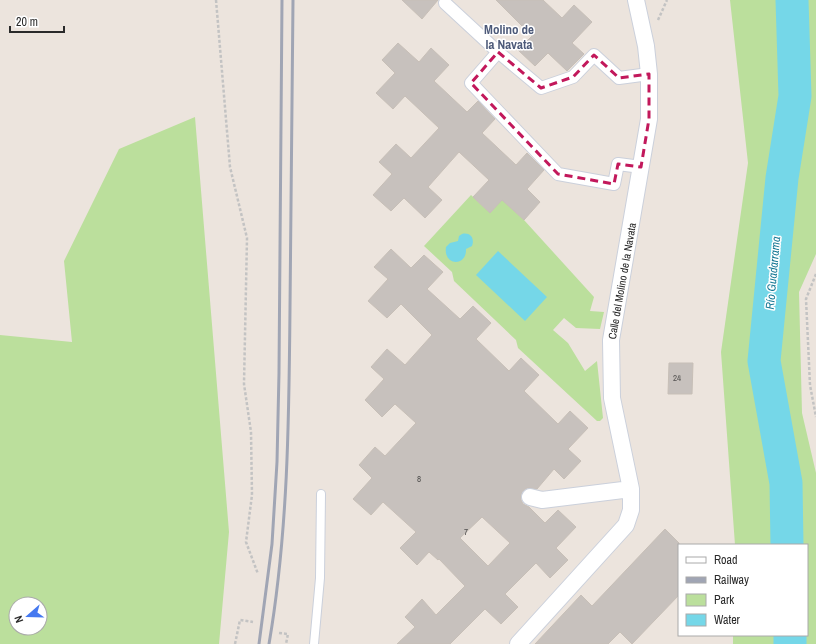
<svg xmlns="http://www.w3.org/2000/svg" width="816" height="644" viewBox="0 0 816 644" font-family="'Archivo Narrow',sans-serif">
<rect width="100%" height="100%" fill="#ece4dd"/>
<!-- green -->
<path fill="#bbdf9c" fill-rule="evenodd" d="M 730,0 L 816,0 L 816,254 L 799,292 L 802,413 L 816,473 L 816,644 L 733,644 L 733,635 L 807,635 L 807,545 L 735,545 L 721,352 L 748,163 Z
M 195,117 L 229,532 L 219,644 L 0,644 L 0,335 L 72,342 L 64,261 L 119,149 ZM 16,604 L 40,604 L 40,628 L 16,628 Z
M 471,195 L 490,213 L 502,199 L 524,220 L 594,297 L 590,311 L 604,312 L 600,329 L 576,328 L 564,318 L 553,330 L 568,343 L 585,371 L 597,361 L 603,418 L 600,421 L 597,421 L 518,348 L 516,340 L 454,281 L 452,272 L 424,246 Z"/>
<!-- water -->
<path fill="#75d7e8" d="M 462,234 C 470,232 475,238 472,246 L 466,249 C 467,267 443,266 446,247 L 450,243 L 458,241 L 459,236 Z
M 498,251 L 547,297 L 525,321 L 476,275 Z"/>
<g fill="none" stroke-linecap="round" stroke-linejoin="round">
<!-- river -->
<path stroke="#75d7e8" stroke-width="33" d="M 787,545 L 786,483 L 764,361 L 782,178 L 795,96 L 792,0
M 790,635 L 790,644"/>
</g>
<!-- building -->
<path fill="#c7c1bd" stroke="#c7bfb7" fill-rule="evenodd" d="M 402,0 L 438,0 L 422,19 Z
M 496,0 L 543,0 L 562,18 L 574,5 L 592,22 L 572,43 L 584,54 L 567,71 L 548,53 L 535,66 L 518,50 L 532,36 Z
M 398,43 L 419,62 L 431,48 L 449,65 L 434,81 L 467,112 L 478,101 L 495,119 L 482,133 L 516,165 L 527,153 L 544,170 L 527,189 L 540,202 L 524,220 L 502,200 L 490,213 L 473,197 L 489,180 L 459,152 L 428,187 L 442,200 L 425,218 L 404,198 L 391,211 L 373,195 L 392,174 L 379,162 L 396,144 L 411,158 L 439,128 L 405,96 L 393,109 L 376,93 L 395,73 L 382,60 Z
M 391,249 L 411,268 L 424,255 L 443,272 L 427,289 L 460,319 L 473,306 L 491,323 L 476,339 L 509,371 L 521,358 L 539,375 L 524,391 L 558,424 L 570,411 L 588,428 L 568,449 L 581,461 L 564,479 L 554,469 L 537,489 L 527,488 L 523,491 L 521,495 L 521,500 L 523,504 L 529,507 L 545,523 L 558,510 L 576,527 L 556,548 L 568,560 L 550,578 L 536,563 L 505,594 L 518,607 L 501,624 L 485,609 L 450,644 L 397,644 L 415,627 L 405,617 L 422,599 L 436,615 L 465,586 L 439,559 L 438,560 L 429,552 L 417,565 L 400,548 L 416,532 L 383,502 L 371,515 L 353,499 L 372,478 L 359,465 L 375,447 L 385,456 L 416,423 L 395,404 L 382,417 L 365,400 L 384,379 L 371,367 L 387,349 L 405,365 L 432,335 L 401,304 L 387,318 L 368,301 L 388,279 L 374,267 ZM 482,517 L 510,543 L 488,566 L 460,538 Z
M 669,363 L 693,363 L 692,394 L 668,394 Z
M 665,529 L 679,543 L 679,595 L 632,644 L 620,632 L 608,644 L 535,644 L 581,595 L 592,606 Z"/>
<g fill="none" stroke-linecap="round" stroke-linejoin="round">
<defs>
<path id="service" d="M 314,644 L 320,578 L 321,494"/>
<path id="pedestrian" d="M 445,3 L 498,52 L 541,88 L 573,77 L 594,55 L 619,78 L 649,74
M 498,52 L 471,83 L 558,174 L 614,184 L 618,164 L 641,167"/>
<path id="minor" d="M 530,497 L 542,500 L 631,489
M 518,644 L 626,525 L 631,510 L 631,489 L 612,398 L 611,340 L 649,119 L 649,74 L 646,46 L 636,0"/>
</defs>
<!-- service casing -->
<use href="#service" stroke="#cbd0db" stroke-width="10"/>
<!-- pedestrian casing -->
<use href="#pedestrian" stroke="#cbd0db" stroke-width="14"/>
<!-- minor casing -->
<use href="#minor" stroke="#cbd0db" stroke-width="18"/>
<!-- path -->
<path stroke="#c3c3c3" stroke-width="2.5" stroke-dasharray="3 2" stroke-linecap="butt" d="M 216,0 L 230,167 L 247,238 L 244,384 L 251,432 L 252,495 L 246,542 L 258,574
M 658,20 L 667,0
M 816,274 L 806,299 L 810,385 L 816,417
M 279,633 L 288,634 L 286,644
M 235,644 L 240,620 L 253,622"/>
<!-- service -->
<use href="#service" stroke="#fff" stroke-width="8"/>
<!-- pedestrian -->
<use href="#pedestrian" stroke="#fff" stroke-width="12"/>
<!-- minor -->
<use href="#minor" stroke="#fff" stroke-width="16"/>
<!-- rail -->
<path stroke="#a0a5b4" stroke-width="3" d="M 259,644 L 272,544 L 277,462 L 279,373 L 282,0
M 269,644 C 288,533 289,420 290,308 C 291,205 292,103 293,0"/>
</g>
<!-- marked area -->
<path fill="none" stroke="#c2185b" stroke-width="3" stroke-dasharray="8 5" stroke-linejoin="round" d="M 498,52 L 541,88 L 573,77 L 594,55 L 619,78 L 649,74 L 649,119 L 641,167 L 618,164 L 614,184 L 558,174 L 471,83 Z"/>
<g text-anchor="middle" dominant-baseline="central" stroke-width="3" stroke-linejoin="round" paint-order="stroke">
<!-- number labels -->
<g font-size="9" fill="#51504f">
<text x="677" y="378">24</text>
<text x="419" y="479">8</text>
<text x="466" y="532">7</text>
</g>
<!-- street labels -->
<g font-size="11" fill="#2a2a2a" stroke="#fff">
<text transform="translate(622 281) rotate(-80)">Calle del Molino de la Navata</text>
</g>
<!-- water labels -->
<g font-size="12" font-style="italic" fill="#147794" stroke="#fff">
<text transform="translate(773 273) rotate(-85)">Río Guadarrama</text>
</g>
<!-- quarter labels -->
<g font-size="13" font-weight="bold" fill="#4d5a79" stroke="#fff">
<text x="509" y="29">Molino de<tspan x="509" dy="15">la Navata</tspan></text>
</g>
</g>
<!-- legend -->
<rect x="678" y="544" width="130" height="92" fill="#ffffff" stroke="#aaaaaa"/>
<rect x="686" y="557" width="20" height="6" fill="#ffffff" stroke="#aaaaaa"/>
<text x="714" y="564" font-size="12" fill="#2a2a2a">Road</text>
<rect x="686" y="577" width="20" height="6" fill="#a0a5b4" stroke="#aaaaaa"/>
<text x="714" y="584" font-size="12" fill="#2a2a2a">Railway</text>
<rect x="686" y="594" width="20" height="12" fill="#bbdf9c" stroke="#aaaaaa"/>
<text x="714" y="604" font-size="12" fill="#2a2a2a">Park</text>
<rect x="686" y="614" width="20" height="12" fill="#75d7e8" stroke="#aaaaaa"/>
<text x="714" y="624" font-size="12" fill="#2a2a2a">Water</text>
<!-- north arrow -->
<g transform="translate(28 616) rotate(250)"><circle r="19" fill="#ffffff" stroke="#aaaaaa"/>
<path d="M0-3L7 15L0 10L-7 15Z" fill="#4579f0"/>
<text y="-6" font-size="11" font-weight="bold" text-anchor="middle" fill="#2a2a2a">N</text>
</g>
<!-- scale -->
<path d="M10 26v6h54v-6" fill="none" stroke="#2a2a2a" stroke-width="2"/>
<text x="16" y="26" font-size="12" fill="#2a2a2a" stroke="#ffffff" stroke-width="3" paint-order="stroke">20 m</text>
</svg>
